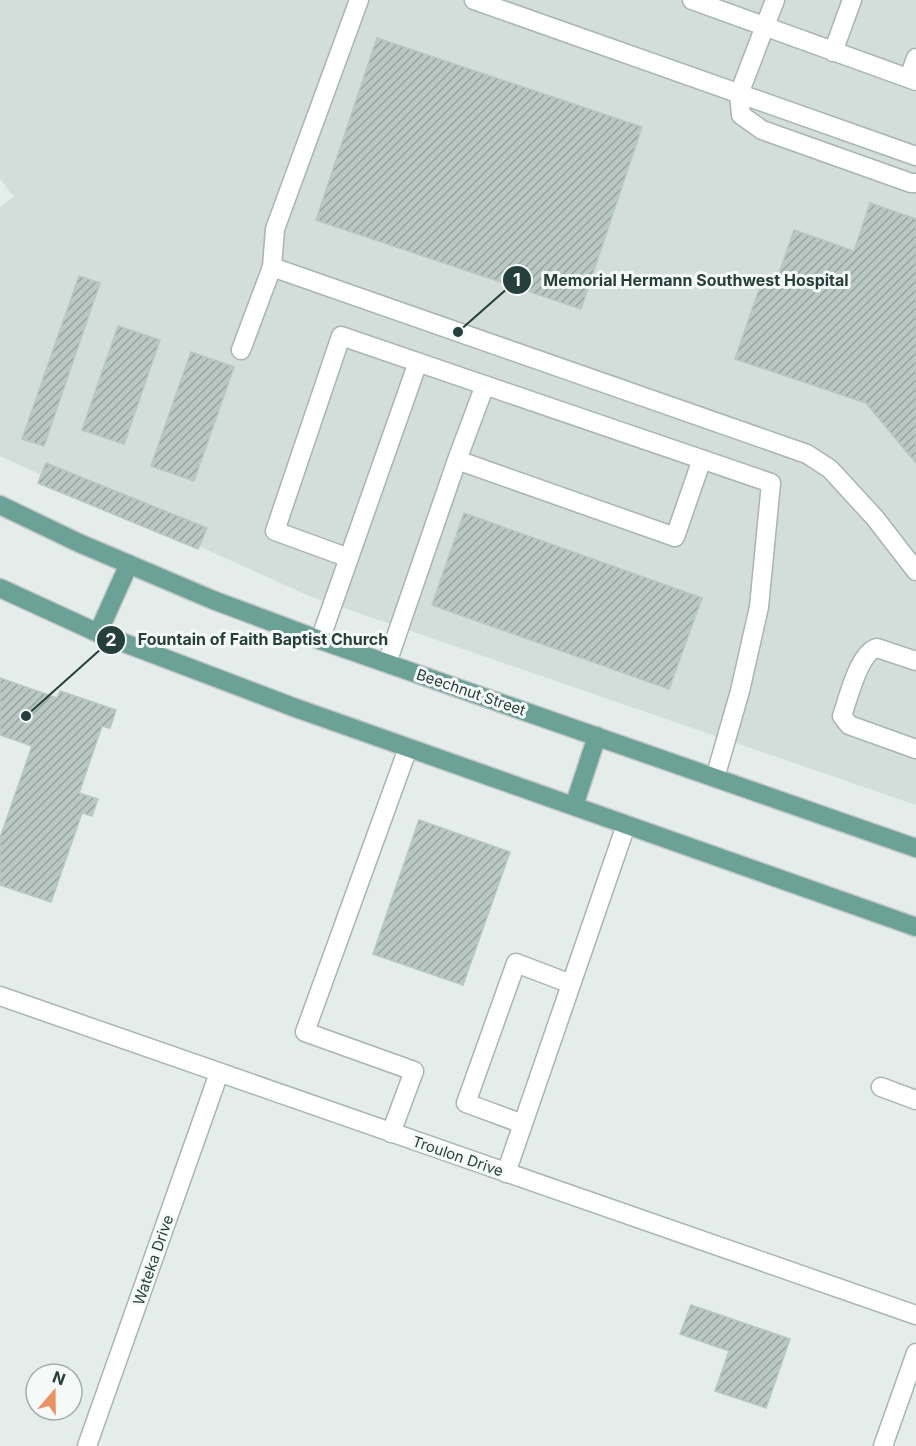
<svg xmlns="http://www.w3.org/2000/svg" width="916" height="1446" viewBox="0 0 916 1446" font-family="Inter,sans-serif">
<defs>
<pattern id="building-hatch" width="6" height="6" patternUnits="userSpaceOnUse" patternTransform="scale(1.5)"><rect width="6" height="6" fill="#bac8c4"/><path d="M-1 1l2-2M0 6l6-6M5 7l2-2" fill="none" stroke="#97a4a0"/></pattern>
</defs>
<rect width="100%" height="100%" fill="#e5edea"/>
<!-- built -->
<path fill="#d3ddd9" d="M 0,0 L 916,0 L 916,805 L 309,596 L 0,456 L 0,207 L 14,197 L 0,179 Z"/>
<!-- building -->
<path fill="url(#building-hatch)" stroke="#b7c7c2" stroke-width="1.5" d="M 377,38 L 642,127 L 581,309 L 316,220 Z
M 870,203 L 916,219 L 916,463 L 866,403 L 735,359 L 761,284 L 774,288 L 794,230 L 854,251 Z
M 79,276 L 100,283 L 44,446 L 22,439 Z
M 118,326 L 160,340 L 124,444 L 82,430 Z
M 191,352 L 234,367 L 194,481 L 151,466 Z
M 46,463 L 207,528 L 198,549 L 38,483 Z
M 464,513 L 702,598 L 669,689 L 432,605 Z
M 0,678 L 57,698 L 60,691 L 116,710 L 110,728 L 102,726 L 79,793 L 98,799 L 92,816 L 82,813 L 51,902 L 0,885 L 0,838 L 32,746 L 0,735 Z
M 419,820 L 510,852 L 463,985 L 373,954 Z
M 691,1305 L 790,1339 L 766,1408 L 715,1391 L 729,1351 L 680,1334 Z"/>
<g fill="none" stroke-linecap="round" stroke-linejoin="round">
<defs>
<path id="minor" d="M 359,0 L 275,229 L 272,267 L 807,454 L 830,469 L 875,518 L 916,571
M 474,0 L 916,156
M 692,0 L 916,81
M 775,0 L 739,94 L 741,115 L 762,130 L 911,183 L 916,183
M 833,52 L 852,0
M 909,78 L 916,58
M 241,350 L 272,267
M 485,385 L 457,460 L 675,537 L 702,459
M 349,558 L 275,531 L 341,336 L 771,483 L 759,607 L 740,691 L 715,778
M 320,640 L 418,362
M 916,661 L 877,648 C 859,652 848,699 842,716 L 849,725 L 916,749
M 387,663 L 457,460
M 0,996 L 916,1315
M 881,1087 L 916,1100
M 523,1124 L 466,1103 L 516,963 L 571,984
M 391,1133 L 414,1071 L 305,1032 L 408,748
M 506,1173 L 626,825
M 87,1446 L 219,1073
M 883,1446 L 916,1353"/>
<path id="major" d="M 0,505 L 79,543 L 213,600 L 320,640 L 916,848
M 0,588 L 98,633 L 293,707 L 916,927
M 98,633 L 129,564
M 574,806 L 597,736"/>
</defs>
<!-- minor casing -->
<use href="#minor" stroke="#a8b5b2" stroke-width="21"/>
<!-- major casing -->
<use href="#major" stroke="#c2c9c8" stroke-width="21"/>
<!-- minor -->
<use href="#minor" stroke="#fff" stroke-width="18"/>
<!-- major -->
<use href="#major" stroke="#6ca198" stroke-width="18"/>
</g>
<g text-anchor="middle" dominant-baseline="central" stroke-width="6" stroke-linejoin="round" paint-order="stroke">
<!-- street labels -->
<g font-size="15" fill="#253f3a" stroke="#f5faf8">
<text transform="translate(471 692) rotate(19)">Beechnut Street</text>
<text transform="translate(458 1156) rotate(19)">Troulon Drive</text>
<text transform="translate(153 1260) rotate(-71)">Wateka Drive</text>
</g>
</g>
<!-- callouts -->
<path fill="none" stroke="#253f3a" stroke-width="2" d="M458 332L517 280M26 716L111 640"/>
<g fill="#253f3a" stroke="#f5faf8" stroke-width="2">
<circle cx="458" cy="332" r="6"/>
<circle cx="26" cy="716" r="6"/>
<circle cx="517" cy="280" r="15"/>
<circle cx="111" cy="640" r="15"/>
</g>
<g font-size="18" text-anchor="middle" font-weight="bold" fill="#fff">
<text x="517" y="286">1</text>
<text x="111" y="646">2</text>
</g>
<g font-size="16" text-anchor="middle" font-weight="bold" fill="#253f3a" stroke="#f5faf8" stroke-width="6" stroke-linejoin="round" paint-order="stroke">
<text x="696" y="286">Memorial Hermann Southwest Hospital</text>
<text x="263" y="645">Fountain of Faith Baptist Church</text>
</g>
<!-- north arrow -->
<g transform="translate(54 1392) rotate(20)"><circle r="28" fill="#f5faf8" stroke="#a2afac" stroke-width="1.5"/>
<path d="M0-4.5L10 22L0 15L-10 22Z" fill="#eb9265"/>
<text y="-9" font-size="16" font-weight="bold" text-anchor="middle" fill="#253f3a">N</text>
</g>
</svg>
